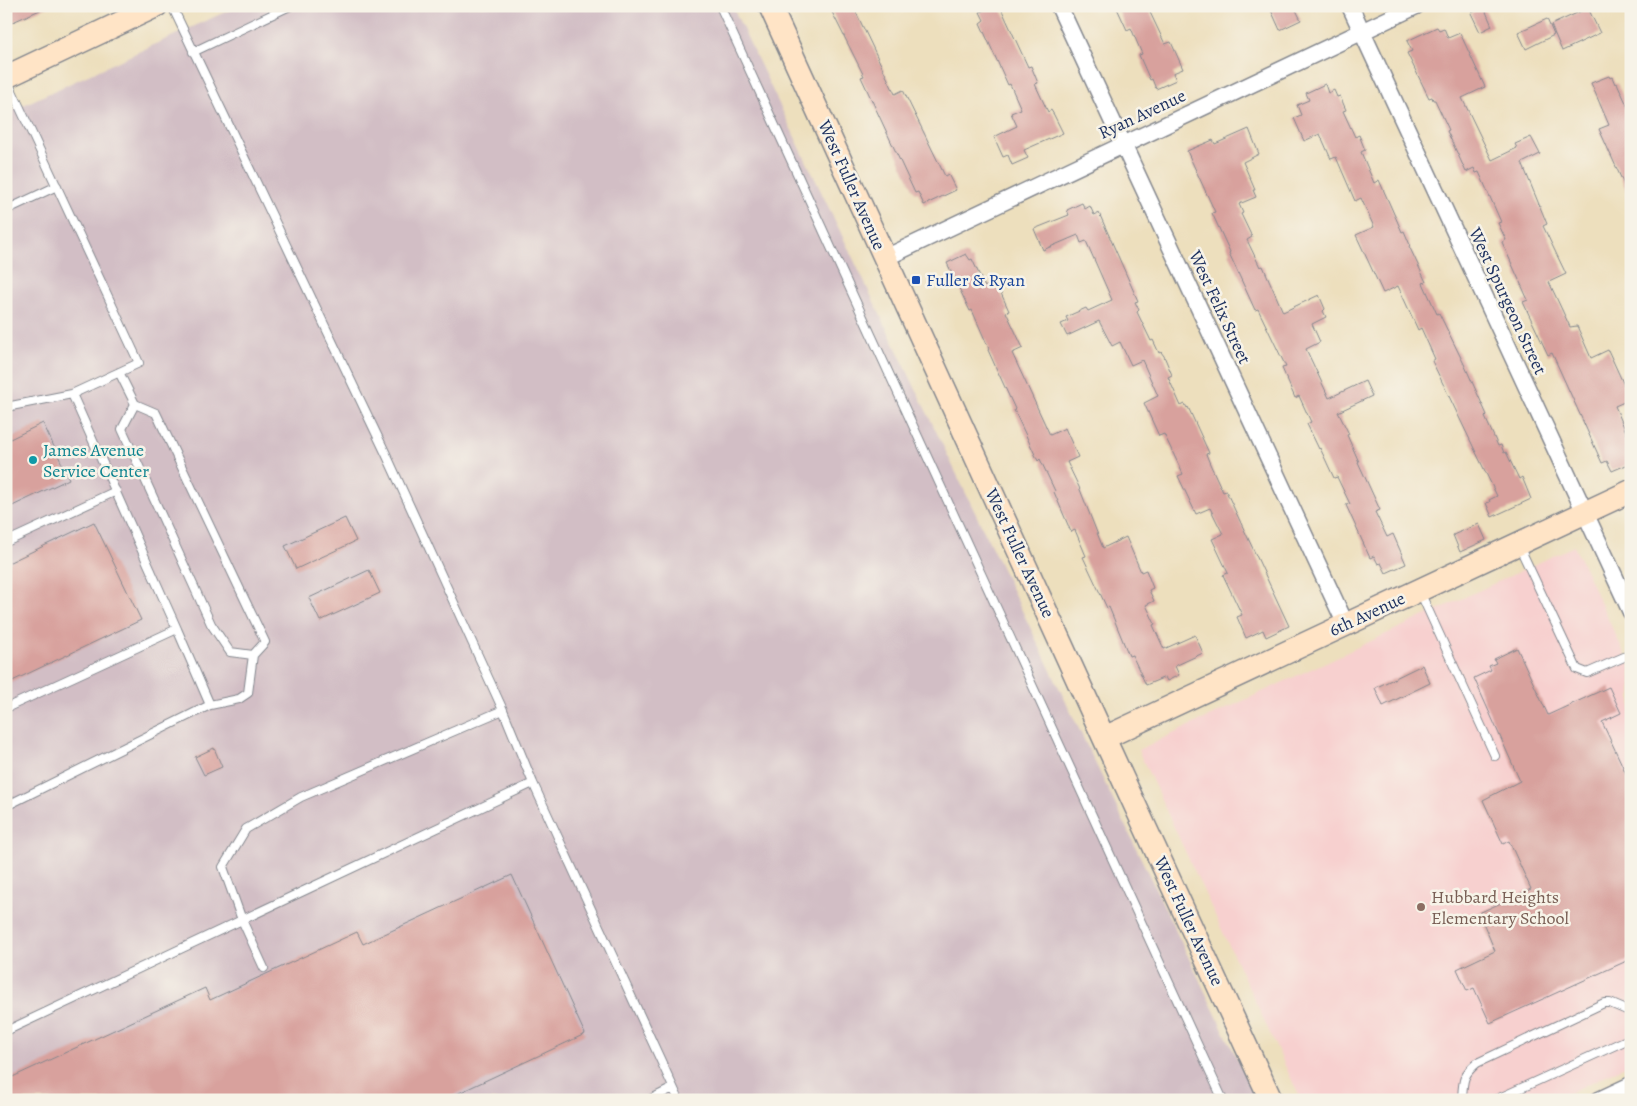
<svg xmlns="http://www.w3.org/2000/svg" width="1637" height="1106" viewBox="0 0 1637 1106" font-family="Alegreya,serif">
<rect width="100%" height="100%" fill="#f7f3e8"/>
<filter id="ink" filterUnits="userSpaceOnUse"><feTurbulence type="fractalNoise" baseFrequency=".02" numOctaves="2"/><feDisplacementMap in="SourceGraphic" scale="10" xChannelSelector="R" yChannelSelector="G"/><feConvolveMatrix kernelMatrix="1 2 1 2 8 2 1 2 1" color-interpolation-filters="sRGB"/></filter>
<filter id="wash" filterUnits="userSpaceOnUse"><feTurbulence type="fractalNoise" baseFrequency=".0096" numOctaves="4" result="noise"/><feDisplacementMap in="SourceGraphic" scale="20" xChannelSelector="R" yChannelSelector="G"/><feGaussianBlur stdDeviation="1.12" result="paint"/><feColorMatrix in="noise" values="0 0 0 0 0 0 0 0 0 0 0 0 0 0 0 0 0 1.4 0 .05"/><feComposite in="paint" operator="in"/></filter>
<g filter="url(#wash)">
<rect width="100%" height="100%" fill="#eddfbd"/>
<!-- built -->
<path fill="#f7d0cf" d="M 1574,546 L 1631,668 L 1631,1063 L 1555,1100 L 1301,1100 L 1138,750 Z"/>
<!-- industrial -->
<path fill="#d2bec5" d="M 238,6 L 732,6 L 1257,1100 L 6,1100 L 6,113 Z"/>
<g id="blocks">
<!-- building -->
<path fill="#d8a19d" d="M 6,6 L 49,6 L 6,25 Z
M 829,6 L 853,6 L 895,94 L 903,90 L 945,176 L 948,174 L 956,190 L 924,205 L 918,192 L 915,193 L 861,77 L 864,76 Z
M 993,6 L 1000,6 L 1028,67 L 1031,66 L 1038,83 L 1035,84 L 1048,112 L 1051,110 L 1054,115 L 1063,133 L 1024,150 L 1028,158 L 1012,165 L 1008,155 L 1003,157 L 994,137 L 1017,126 L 1011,113 L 1021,109 L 1010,84 L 1008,85 L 980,23 L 984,20 L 980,12 Z
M 1116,6 L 1147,6 L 1165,44 L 1171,42 L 1183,69 L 1173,73 L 1176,80 L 1156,89 L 1152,79 L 1150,80 L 1139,55 L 1142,54 L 1131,28 L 1127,30 Z
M 1278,6 L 1294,6 L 1301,20 L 1280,30 L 1271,10 Z
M 1484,7 L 1492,26 L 1480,32 L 1471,13 Z
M 1588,8 L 1600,33 L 1562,51 L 1551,25 Z
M 1547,19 L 1554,35 L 1526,49 L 1518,32 Z
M 1437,27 L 1439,30 L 1444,28 L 1448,38 L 1460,33 L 1485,87 L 1462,98 L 1492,160 L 1517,148 L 1515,144 L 1531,137 L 1540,154 L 1522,163 L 1547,224 L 1543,226 L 1566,274 L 1549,282 L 1570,327 L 1577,326 L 1591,358 L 1608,350 L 1624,385 L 1631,382 L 1631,399 L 1615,406 L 1627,434 L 1631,432 L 1631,463 L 1612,471 L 1607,461 L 1602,463 L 1552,353 L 1548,355 L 1523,302 L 1528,300 L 1502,242 L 1506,240 L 1498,223 L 1501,222 L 1479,172 L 1476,173 L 1474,168 L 1466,172 L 1447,131 L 1449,130 L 1435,100 L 1433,100 L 1432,97 L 1429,98 L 1407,53 L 1412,51 L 1407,41 Z
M 1609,76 L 1610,78 L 1612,77 L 1615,84 L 1617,83 L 1631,114 L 1631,200 L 1599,129 L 1609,125 L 1591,83 Z
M 1325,84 L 1328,93 L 1334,90 L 1337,97 L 1340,96 L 1346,110 L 1343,111 L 1355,137 L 1359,135 L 1365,150 L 1361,152 L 1374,183 L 1379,180 L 1402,232 L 1404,231 L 1410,245 L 1409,246 L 1426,282 L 1423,283 L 1437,314 L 1439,313 L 1464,364 L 1487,415 L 1485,417 L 1498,446 L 1501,445 L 1504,453 L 1506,452 L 1519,479 L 1522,477 L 1531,499 L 1492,517 L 1486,503 L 1490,502 L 1489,500 L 1497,496 L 1432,361 L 1435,359 L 1421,328 L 1418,330 L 1398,286 L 1383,293 L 1356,235 L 1374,227 L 1361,198 L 1355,201 L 1336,157 L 1331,159 L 1320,134 L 1304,141 L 1294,118 L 1301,115 L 1297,105 L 1309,100 L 1306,93 Z
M 1249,129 L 1259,154 L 1243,162 L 1255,190 L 1253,190 L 1256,197 L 1239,204 L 1243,213 L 1241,214 L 1252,237 L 1247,240 L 1260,267 L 1263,266 L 1283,312 L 1319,295 L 1325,309 L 1323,311 L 1326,317 L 1312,324 L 1320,342 L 1306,349 L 1329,398 L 1365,381 L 1372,396 L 1338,412 L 1349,434 L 1347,435 L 1359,462 L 1358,462 L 1380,510 L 1375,512 L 1387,537 L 1393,534 L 1406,564 L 1386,573 L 1381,563 L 1378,564 L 1374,556 L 1370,558 L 1346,505 L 1350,504 L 1337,477 L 1334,478 L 1320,448 L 1319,449 L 1307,424 L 1311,422 L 1299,396 L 1295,398 L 1282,368 L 1286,367 L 1258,309 L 1255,310 L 1229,253 L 1230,252 L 1212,213 L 1215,212 L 1187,151 L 1213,140 L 1215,144 Z
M 1082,203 L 1085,209 L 1090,206 L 1094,215 L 1099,213 L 1138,301 L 1135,302 L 1139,310 L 1137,312 L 1151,341 L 1153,340 L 1159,353 L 1161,352 L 1164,356 L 1172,375 L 1168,377 L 1181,406 L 1185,404 L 1187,408 L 1188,407 L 1204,442 L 1209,453 L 1206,454 L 1210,464 L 1223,492 L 1226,491 L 1289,626 L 1266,637 L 1263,630 L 1246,638 L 1237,617 L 1242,615 L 1223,575 L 1228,573 L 1212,539 L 1223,534 L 1210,508 L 1196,514 L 1178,476 L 1183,474 L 1164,434 L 1159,436 L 1144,403 L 1158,396 L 1142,360 L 1131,365 L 1120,342 L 1112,346 L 1099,321 L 1067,336 L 1061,324 L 1068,321 L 1066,317 L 1086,308 L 1088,311 L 1112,300 L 1086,241 L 1081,243 L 1078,235 L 1043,250 L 1034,229 L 1069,215 L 1067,210 Z
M 966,254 L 970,260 L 972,259 L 985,287 L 996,282 L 1009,311 L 1006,312 L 1023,348 L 1012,353 L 1050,435 L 1065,428 L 1078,457 L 1067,462 L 1079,487 L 1103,548 L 1126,537 L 1141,572 L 1146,570 L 1153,588 L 1149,590 L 1154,601 L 1146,605 L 1155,624 L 1153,625 L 1164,649 L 1195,635 L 1203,653 L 1175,666 L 1179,675 L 1167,681 L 1165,677 L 1146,685 L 1132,655 L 1129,656 L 1109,607 L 1107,608 L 1083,557 L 1086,556 L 1075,530 L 1071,532 L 1054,492 L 1055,491 L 1040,459 L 1038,461 L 1014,410 L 1015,409 L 997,370 L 988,350 L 989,349 L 972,310 L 970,311 L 947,263 Z
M 43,423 L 69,479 L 6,509 L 6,441 Z
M 345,518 L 356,541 L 296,569 L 285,546 Z
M 94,522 L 141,620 L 6,684 L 6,564 Z
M 1479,524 L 1486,540 L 1460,552 L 1453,535 Z
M 369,570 L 380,593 L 320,621 L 309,598 Z
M 1517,648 L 1548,715 L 1609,687 L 1621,713 L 1602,722 L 1631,784 L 1631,959 L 1490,1023 L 1474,988 L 1467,991 L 1457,969 L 1495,951 L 1479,913 L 1531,889 L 1509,841 L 1503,844 L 1483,800 L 1520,781 L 1474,678 L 1491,670 L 1489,666 L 1496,663 L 1494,659 Z
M 1422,665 L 1430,683 L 1383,706 L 1375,688 Z
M 214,748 L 222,767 L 204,775 L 195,757 Z
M 512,875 L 585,1034 L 444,1100 L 6,1100 L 6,1080 L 205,988 L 210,1000 L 357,932 L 363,944 Z"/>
</g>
</g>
<g filter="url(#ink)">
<use href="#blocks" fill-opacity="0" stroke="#84878e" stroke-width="1"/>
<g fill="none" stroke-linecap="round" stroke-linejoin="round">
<defs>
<path id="lane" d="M 172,6 L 386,454 L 503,710 L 533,783 L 679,1100
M 720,6 L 1223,1100
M 193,52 L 290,6
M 6,210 L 57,186
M 119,372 L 135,404 L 156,413 L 265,642 L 253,655 L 230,652 L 211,624 L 122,429 L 135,404
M 6,407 L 72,394
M 6,542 L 116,491
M 1519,546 L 1577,669 L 1587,673 L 1631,654
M 1420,592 L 1495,756
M 210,705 L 239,699 L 248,693 L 253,655
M 6,708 L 177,629 L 72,394 L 139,363 L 7,80
M 6,806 L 210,705 L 177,629
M 264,968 L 242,920 L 223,867 L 246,829 L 301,797 L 503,710
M 6,1031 L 533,783
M 649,1100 L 673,1088
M 1462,1100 C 1463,1082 1462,1075 1477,1063 L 1604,1003 L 1610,1003 L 1631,1012
M 1495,1100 L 1631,1038"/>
<path id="street" d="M 1059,6 L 1346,625
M 1350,6 L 1631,612
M 885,258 L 1416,6
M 1599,1100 L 1631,1085"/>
<path id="secondary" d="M 770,6 L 1104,738 L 1271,1100
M 6,77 L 156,6
M 1104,738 L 1631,491"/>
</defs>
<!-- lane casing -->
<use href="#lane" stroke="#84878e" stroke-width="10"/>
<!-- street casing -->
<use href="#street" stroke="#84878e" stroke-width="19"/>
<!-- secondary casing -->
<use href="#secondary" stroke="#84878e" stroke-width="25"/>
<!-- lane -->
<use href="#lane" stroke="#fff" stroke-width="8"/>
<!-- street -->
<use href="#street" stroke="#fff" stroke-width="16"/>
<!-- secondary -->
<use href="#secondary" stroke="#ffe4c6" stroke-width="22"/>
</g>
</g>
<!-- markers -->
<rect fill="#1a4fb4" stroke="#f7f3e8" stroke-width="2" x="911" y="275" width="10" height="10" rx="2.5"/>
<circle fill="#0f9aa8" stroke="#f7f3e8" stroke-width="2" cx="33" cy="460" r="5"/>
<circle fill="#8d6e63" stroke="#f7f3e8" stroke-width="2" cx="1421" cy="907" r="5"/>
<g text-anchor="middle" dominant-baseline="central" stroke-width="5" stroke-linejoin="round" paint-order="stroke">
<!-- street labels -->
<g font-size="18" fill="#1b2f5e" stroke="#f7f3e8">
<text transform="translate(1142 114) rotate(-25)">Ryan Avenue</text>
<text transform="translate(852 185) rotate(66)">West Fuller Avenue</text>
<text transform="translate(1508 301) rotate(65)">West Spurgeon Street</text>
<text transform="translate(1220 307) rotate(65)">West Felix Street</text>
<text transform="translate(1020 553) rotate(65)">West Fuller Avenue</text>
<text transform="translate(1367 614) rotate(-25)">6th Avenue</text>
<text transform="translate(1189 921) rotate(65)">West Fuller Avenue</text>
</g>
<!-- transit labels -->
<g font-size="18" fill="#164399" stroke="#f7f3e8" text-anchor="start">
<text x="926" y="280">Fuller &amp; Ryan</text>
</g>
<!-- culture labels -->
<g font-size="18" fill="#0d838f" stroke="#f7f3e8" text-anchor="start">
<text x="43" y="450">James Avenue<tspan x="43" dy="21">Service Center</tspan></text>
</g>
<!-- education labels -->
<g font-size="18" fill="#785e54" stroke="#f7f3e8" text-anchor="start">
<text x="1431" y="897">Hubbard Heights<tspan x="1431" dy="21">Elementary School</tspan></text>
</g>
</g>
<!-- margin -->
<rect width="1637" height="1106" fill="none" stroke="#f7f3e8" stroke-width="25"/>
</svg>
